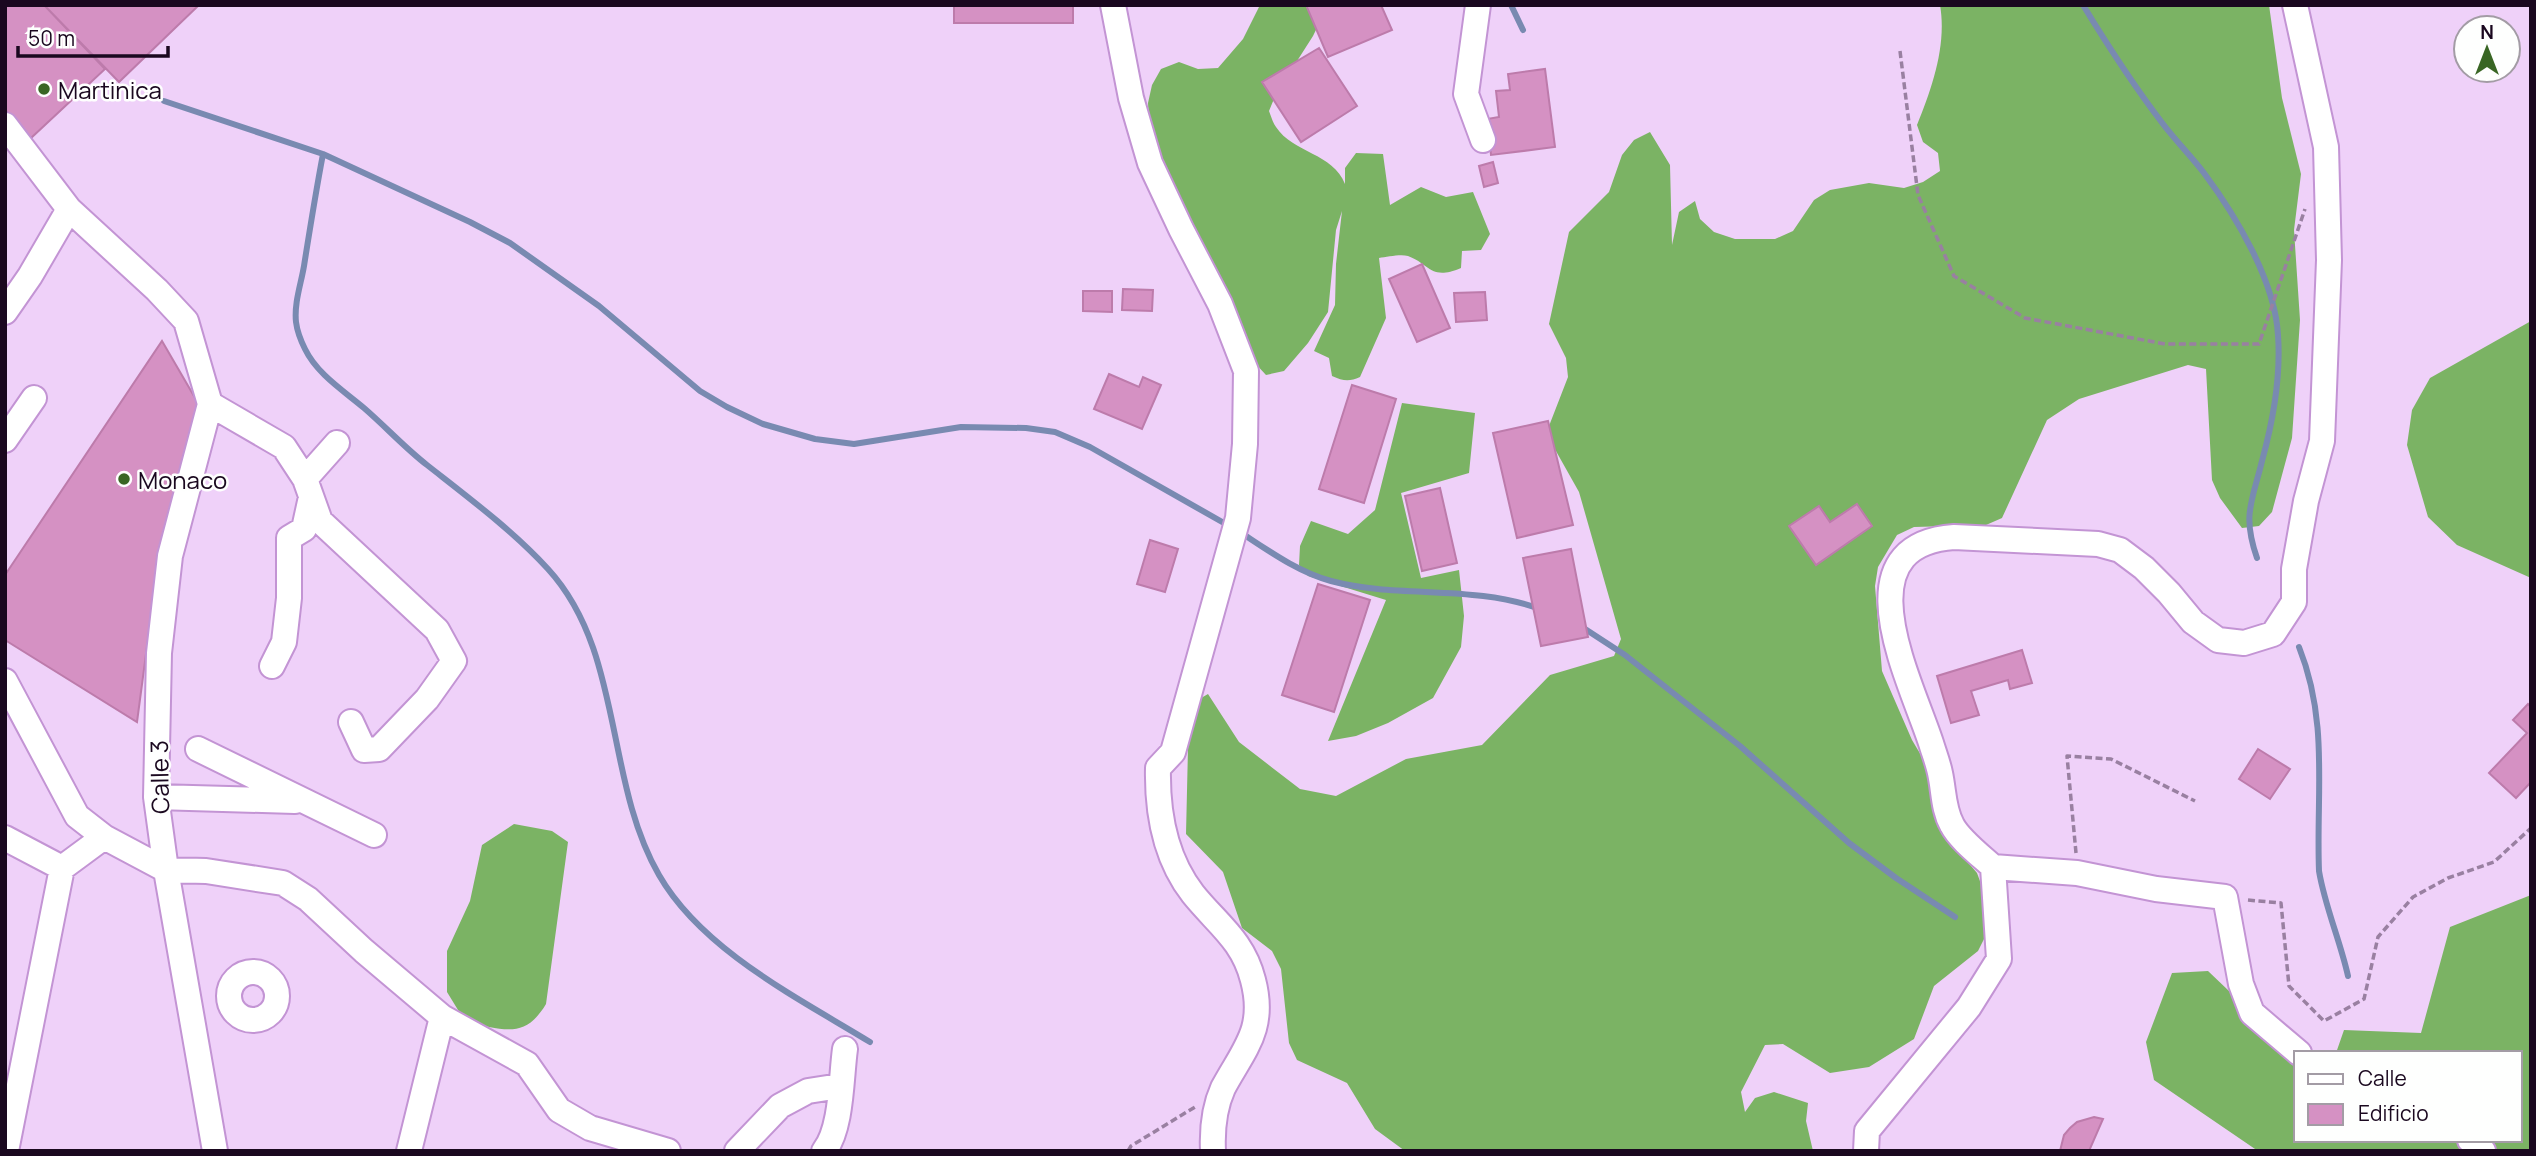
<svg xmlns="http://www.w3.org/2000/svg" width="2536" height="1156" viewBox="0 0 2536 1156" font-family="Manrope,sans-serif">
<rect width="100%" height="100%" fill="#efd1f9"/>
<!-- forest -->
<path fill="#7bb364" d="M 1260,5 L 1328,5 L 1313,36 L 1276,94 L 1269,111 C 1271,116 1273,123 1276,127 C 1293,153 1333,153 1345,184 L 1345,168 L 1356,153 L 1383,154 L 1390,205 L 1421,187 L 1446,197 L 1473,192 L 1490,234 L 1481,250 L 1462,251 L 1461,268 C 1430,281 1430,264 1408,256 C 1400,254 1387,257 1379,258 L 1386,318 L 1360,377 C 1349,382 1343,381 1332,376 L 1329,358 L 1314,351 L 1335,305 L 1336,264 L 1342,211 L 1336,230 L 1328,312 L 1308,343 L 1284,371 L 1266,375 L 1216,321 L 1150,139 L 1148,103 L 1152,85 L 1161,69 L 1179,62 L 1198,69 L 1218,68 L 1243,39 Z
M 1940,5 L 2269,5 L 2282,98 L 2301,174 L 2294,230 L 2300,320 L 2292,438 L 2272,512 L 2259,526 L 2242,528 L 2220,498 L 2212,480 L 2206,369 L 2188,365 L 2079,399 L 2047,420 L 2002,518 L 1986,525 L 1914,527 L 1897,535 L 1878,567 L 1875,586 L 1882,671 L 1912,740 L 1931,772 L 1939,828 L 1977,873 L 1994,919 L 1978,951 L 1934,986 L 1914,1039 L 1869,1067 L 1830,1073 L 1783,1044 L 1765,1045 L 1741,1092 L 1745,1112 L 1755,1098 L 1774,1092 L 1808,1103 L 1806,1121 L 1813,1151 L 1405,1151 L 1375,1129 L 1347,1083 L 1297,1060 L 1289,1043 L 1281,969 L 1272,951 L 1242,928 L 1223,872 L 1186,834 L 1189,705 L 1208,694 L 1239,742 L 1300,789 L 1336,796 L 1406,759 L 1482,745 L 1550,675 L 1614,656 L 1621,639 L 1579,492 L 1552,444 L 1549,426 L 1568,377 L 1566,358 L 1549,324 L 1569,232 L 1609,192 L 1622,155 L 1634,140 L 1650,132 L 1670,165 L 1672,245 L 1679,212 L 1695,201 L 1700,219 L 1714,232 L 1735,239 L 1775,239 L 1793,231 L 1814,200 L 1830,190 L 1869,183 L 1904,188 L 1923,182 L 1940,171 L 1938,153 L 1923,142 L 1917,125 C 1932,88 1947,45 1940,5 Z
M 2531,321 L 2531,578 L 2457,545 L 2428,517 L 2407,445 L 2412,410 L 2430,378 Z
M 1402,403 L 1475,413 L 1469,473 L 1401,493 L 1421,578 L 1459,570 L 1464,616 L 1461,647 L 1433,698 L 1388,723 L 1356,736 L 1328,741 L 1386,600 L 1308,576 L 1299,565 L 1300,546 L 1311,521 L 1348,534 L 1375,510 Z
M 514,824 L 552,831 L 568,842 L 546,1004 C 524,1041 503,1028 466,1023 L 447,992 L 447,951 L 470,901 L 482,845 Z
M 2531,895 L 2531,1151 L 2258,1151 L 2154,1080 L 2146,1042 L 2172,973 L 2208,971 L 2292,1051 L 2296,1053 L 2296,1140 L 2520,1140 L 2520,1053 L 2336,1053 L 2344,1030 L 2421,1033 L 2450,927 Z"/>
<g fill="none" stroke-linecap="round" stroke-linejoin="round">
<!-- stream -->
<path stroke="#798ab1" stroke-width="6" d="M 1511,5 L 1523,30
M 2083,5 C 2108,46 2134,86 2163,124 C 2176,141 2191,156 2204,173 C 2236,216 2275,281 2278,335 C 2281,376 2273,421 2262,461 C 2252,502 2242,515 2257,558
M 164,101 L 323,154 C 316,191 310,228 304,266 C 301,284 294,303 296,322 C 297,330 301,341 305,349 C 317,374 344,391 364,408 C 386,427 405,448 427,465 C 469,498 512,530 548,569 C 624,652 604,780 659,875 C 702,950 798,998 870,1042
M 323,154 L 470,222 L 510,243 L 599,306 L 700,391 L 727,407 L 763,424 L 815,439 L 854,444 L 961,427 L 1026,428 L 1055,432 L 1090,447 L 1231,527
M 1240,532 C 1269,551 1298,572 1331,581 C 1399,599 1472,584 1540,609
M 1582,627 L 1625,655 L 1740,746 L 1849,843 L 1896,878 L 1955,917
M 2299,647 C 2329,722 2316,792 2319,871 C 2325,907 2340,940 2348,976"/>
</g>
<!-- building -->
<path fill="#d591c3" stroke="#bd7bab" stroke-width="2" d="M 5,5 L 44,5 L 105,69 L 31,138 L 5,110 Z
M 44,5 L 199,5 L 119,82 Z
M 954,5 L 1073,5 L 1073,23 L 954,23 Z
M 1306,5 L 1381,5 L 1392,30 L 1328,57 Z
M 1319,48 L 1357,106 L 1301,142 L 1262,82 Z
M 1545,69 L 1555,147 L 1491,155 L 1487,119 L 1499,117 L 1496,91 L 1510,90 L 1508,74 Z
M 1493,162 L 1498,183 L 1484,187 L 1479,166 Z
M 1422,264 L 1450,328 L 1417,342 L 1389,279 Z
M 1123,289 L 1153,290 L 1152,311 L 1122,310 Z
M 1083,291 L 1112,291 L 1112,312 L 1083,311 Z
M 1485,292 L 1487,320 L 1456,322 L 1454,293 Z
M 162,341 L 198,403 L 159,556 L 137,722 L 5,640 L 5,575 Z
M 1109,374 L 1139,387 L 1143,377 L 1161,385 L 1142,429 L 1094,409 Z
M 1352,385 L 1396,399 L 1364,503 L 1319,489 Z
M 1548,421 L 1573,525 L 1517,538 L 1493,433 Z
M 1440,488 L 1457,563 L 1422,571 L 1405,496 Z
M 1857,504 L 1872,526 L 1816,565 L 1789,526 L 1819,506 L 1830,522 Z
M 1150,540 L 1178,549 L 1165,592 L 1137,584 Z
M 1571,549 L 1588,637 L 1541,646 L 1523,558 Z
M 1318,584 L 1370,600 L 1334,712 L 1282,695 Z
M 2022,650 L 2032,683 L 2010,689 L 2008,680 L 1971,691 L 1979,715 L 1951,723 L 1937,676 Z
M 2528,704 L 2531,707 L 2531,782 L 2516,798 L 2489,773 L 2527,733 L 2513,720 Z
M 2258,749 L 2290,769 L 2270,799 L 2239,779 Z
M 2094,1117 L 2103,1119 L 2089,1151 L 2060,1151 L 2064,1135 L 2070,1128 L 2077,1122 Z"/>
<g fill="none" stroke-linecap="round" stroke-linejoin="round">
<defs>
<path id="minor" d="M 1113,5 L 1131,98 L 1150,163 L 1181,229 L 1220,304 L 1246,371 L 1245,444 L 1238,518 L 1173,752 L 1158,768 C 1157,812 1165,858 1193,894 C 1217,924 1243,940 1253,980 C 1266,1029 1244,1049 1223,1088 C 1214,1108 1212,1130 1213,1151
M 1478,5 L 1466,94 L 1483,140
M 2295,5 L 2326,147 L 2329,260 L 2322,441 L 2306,501 L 2294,569 L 2294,602 L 2273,634 L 2244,643 L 2218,640 L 2193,622 L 2169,593 L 2144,568 L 2120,550 L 2098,544 L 1954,537 C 1839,545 1911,681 1931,743 C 1934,753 1938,763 1940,773 C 1944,791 1943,809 1952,825 C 1959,839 1981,856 1993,867 L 2077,873 L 2156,889 L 2225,897 L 2241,984 L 2252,1013 L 2299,1053
M 5,125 L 69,209 L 157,290 L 186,321 L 210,404 L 284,447 L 305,479 L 320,521 L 437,630 L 454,661 L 427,699 L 379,749 L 364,750 L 351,722
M 5,312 L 30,276 L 69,209
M 210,404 L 170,556 L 159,653 L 156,797 L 166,870 L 215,1151
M 5,440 L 34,398
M 305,479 L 337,443
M 272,666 L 284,642 L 289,598 L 289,538 L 304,529 L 311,497
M 5,681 L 77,816 L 104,837 L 166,870 L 206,871 L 283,883 L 308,899 L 364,951 L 442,1017 L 527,1064 L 559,1110 L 590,1128 L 668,1151
M 198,749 L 374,835
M 156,797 L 295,801
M 5,838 L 62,868
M229 996a24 24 0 1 1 48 0a24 24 0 1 1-48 0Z
M 2470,1140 L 2483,1151
M 6,1151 L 62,868 L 104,837
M 409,1151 L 442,1017
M 737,1151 L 780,1106 L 808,1091 L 840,1086
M 824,1151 C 842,1129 841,1077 845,1049
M 1866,1151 L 1867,1131 L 1969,1007 L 1999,959 L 1993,867"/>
</defs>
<!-- minor casing -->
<use href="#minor" stroke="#c394d4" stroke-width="28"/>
<!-- path -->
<path stroke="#9980a1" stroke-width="3.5" stroke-dasharray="7 3.5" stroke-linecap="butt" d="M 1900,51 L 1918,195 L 1954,276 L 2025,318 L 2165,344 L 2259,344 L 2305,209
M 2076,853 L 2067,756 L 2111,759 L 2195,801
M 2248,900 L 2281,903 L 2289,986 L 2324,1021 L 2364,999 L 2378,937 L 2413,897 L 2448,878 L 2494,862 L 2531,828
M 1128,1151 L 1131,1146 L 1195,1107"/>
<!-- minor -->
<use href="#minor" stroke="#fff" stroke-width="24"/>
</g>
<!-- markers -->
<g fill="#396624" stroke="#fefffe" stroke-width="2.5">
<circle cx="44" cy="89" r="7"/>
<circle cx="124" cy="479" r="7"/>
</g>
<g text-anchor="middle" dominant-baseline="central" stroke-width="5" stroke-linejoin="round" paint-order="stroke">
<!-- poi labels -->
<g font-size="24" fill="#1a081f" stroke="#fefffe" text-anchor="start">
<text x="58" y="89">Martinica</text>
<text x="138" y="479">Monaco</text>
</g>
<!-- street labels -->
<g font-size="24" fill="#1a081f" stroke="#fefffe">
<text transform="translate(159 777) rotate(-91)">Calle 3</text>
</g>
</g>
<!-- border -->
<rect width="2536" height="1156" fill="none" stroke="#1a081f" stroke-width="14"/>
<!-- legend -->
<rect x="2294" y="1051" width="228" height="91" fill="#fefffe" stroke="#a39ca5" stroke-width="2"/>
<rect x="2308" y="1074" width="35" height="10" fill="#ffffff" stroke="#a39ca5" stroke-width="2"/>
<text x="2358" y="1086" font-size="21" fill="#1a081f">Calle</text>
<rect x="2308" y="1104" width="35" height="21" fill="#d591c3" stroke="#a39ca5" stroke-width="2"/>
<text x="2358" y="1121" font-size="21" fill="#1a081f">Edificio</text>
<!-- north arrow -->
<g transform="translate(2487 49)"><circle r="33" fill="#fefffe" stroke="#a39ca5" stroke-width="2"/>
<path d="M0-5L12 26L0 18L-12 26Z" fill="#396624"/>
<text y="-10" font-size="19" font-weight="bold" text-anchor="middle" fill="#1a081f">N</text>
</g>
<!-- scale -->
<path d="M18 46v10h150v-10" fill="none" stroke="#1a081f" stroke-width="3.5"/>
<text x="28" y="46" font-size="21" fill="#1a081f" stroke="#fefffe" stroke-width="5" paint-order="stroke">50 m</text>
</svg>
